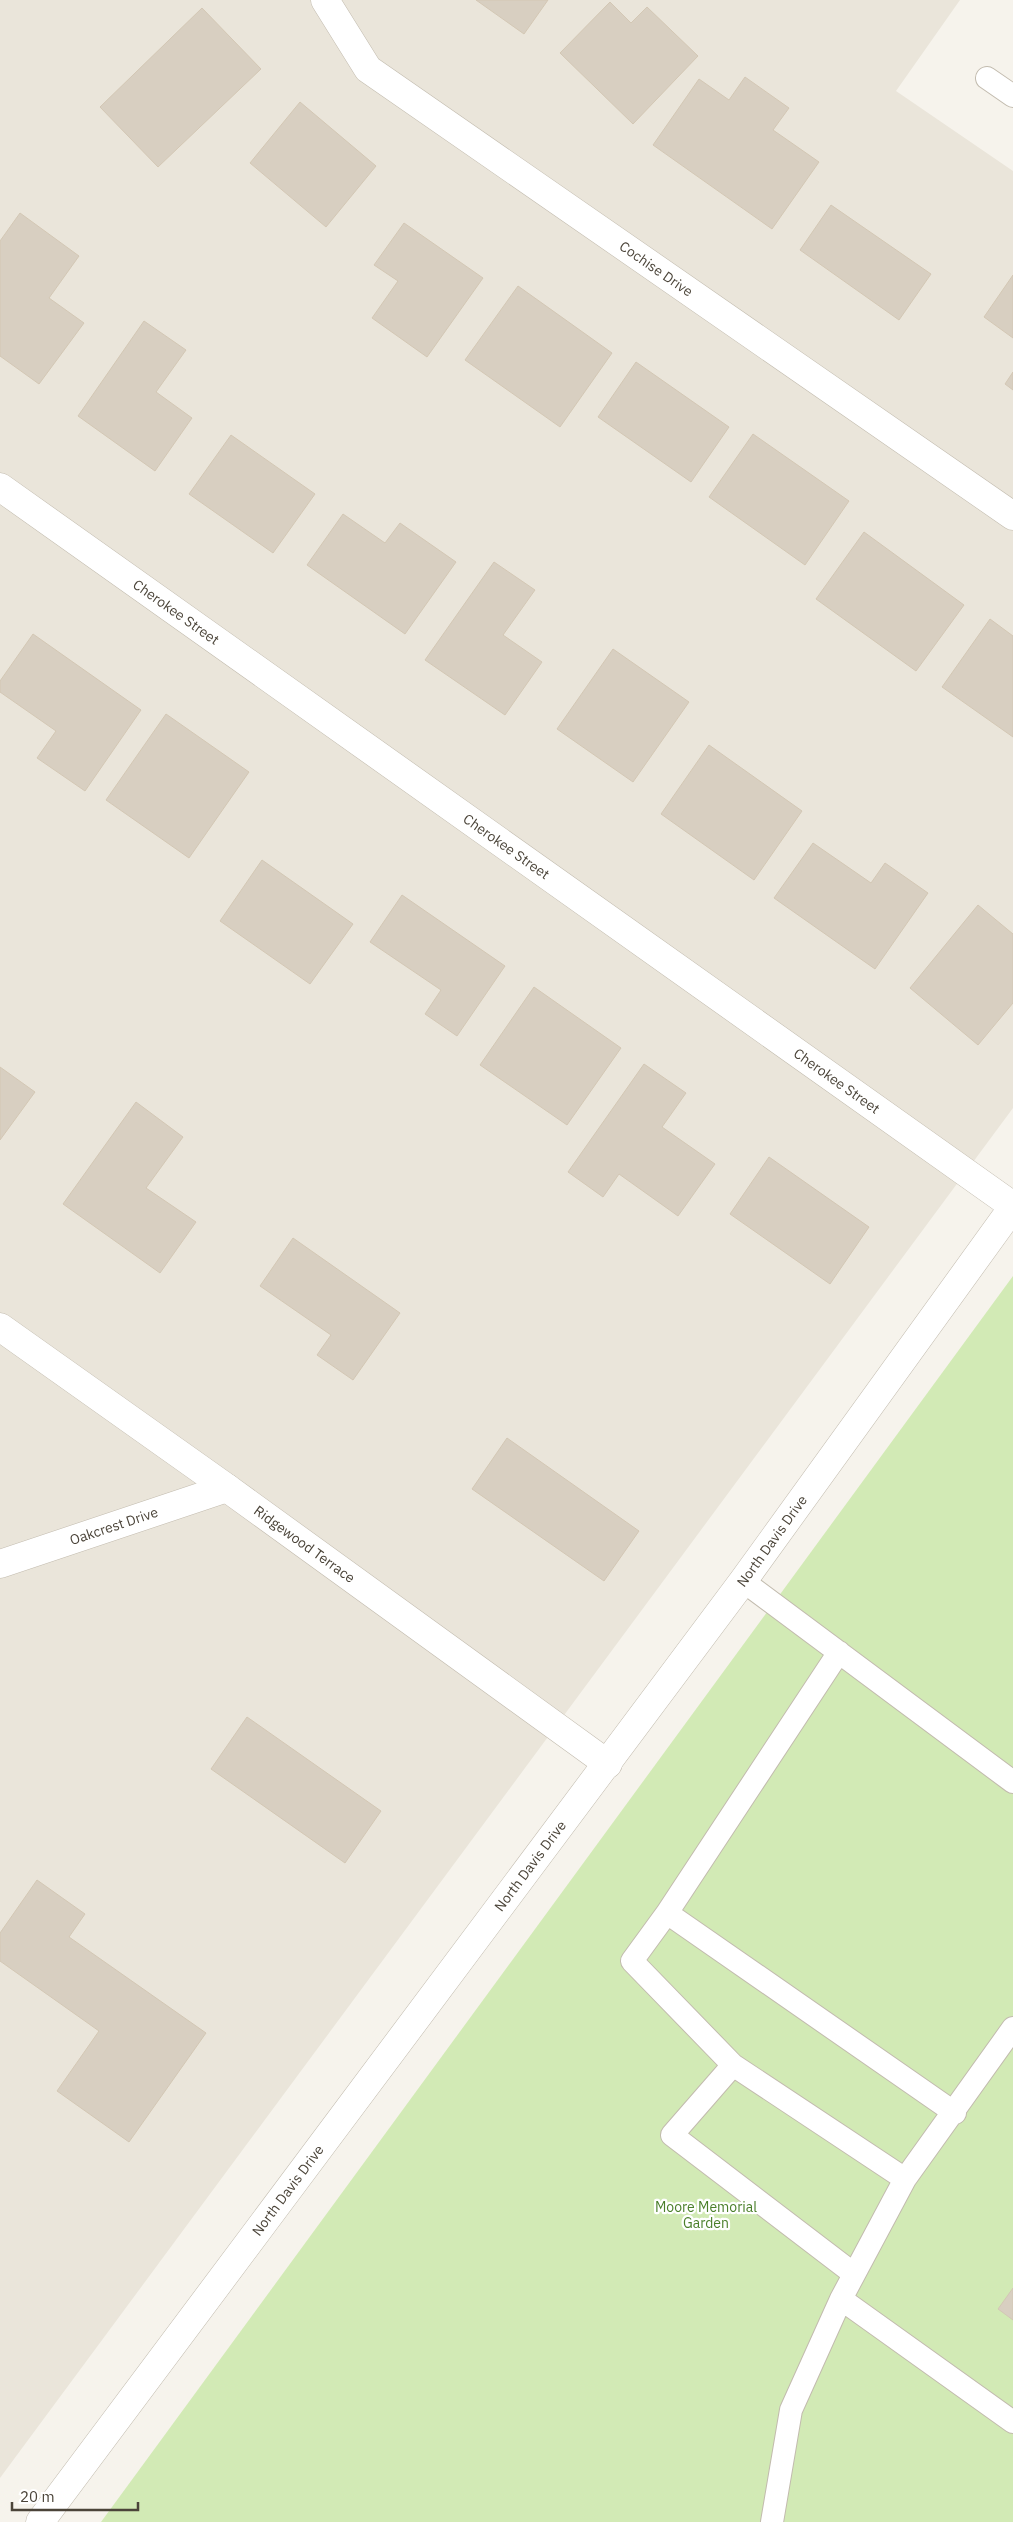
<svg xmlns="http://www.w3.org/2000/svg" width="1013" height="2522" viewBox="0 0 1013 2522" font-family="'IBM Plex Sans',sans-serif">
<rect width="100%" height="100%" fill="#f6f3ec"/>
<!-- residential -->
<path fill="#eae5da" d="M 0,0 L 960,0 L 896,91 L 1013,171 L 1013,1108 L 0,2478 Z"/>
<!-- green -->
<path fill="#d2eab5" d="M 1013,1276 L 1013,2522 L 101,2522 Z"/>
<!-- building -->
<path fill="#d8cfc1" stroke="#d3c7b4" d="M 476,0 L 548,0 L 524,34 Z
M 610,2 L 631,23 L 647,7 L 698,56 L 633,124 L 560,53 Z
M 202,8 L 261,69 L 158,167 L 100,107 Z
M 745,77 L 789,108 L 773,130 L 819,162 L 772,229 L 653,145 L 699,79 L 729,100 Z
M 300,102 L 376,166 L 326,227 L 250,163 Z
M 831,205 L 931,274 L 899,320 L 800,250 Z
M 20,213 L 79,256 L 49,298 L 84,323 L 39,384 L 0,356 L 0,241 Z
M 404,223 L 483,278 L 427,357 L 372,318 L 398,281 L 374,265 Z
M 1013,275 L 1013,338 L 984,317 Z
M 518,286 L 612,353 L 560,427 L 465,360 Z
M 144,321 L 186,350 L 156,392 L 192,418 L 155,471 L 78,416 Z
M 636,362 L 729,427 L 691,482 L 598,417 Z
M 1013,372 L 1013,390 L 1005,384 Z
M 753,434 L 849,501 L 805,565 L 709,497 Z
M 231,435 L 315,494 L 273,553 L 189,494 Z
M 343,514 L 385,543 L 400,523 L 456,562 L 405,634 L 307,565 Z
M 864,532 L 964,605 L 916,671 L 816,599 Z
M 494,562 L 535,590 L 503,635 L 542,662 L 505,715 L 425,660 Z
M 990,619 L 1013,636 L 1013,737 L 942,687 Z
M 33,634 L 141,710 L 85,791 L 37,758 L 56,731 L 0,692 L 0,681 Z
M 613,649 L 689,702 L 633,782 L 557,729 Z
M 166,714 L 249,772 L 189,858 L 106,800 Z
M 709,745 L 802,811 L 754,880 L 661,814 Z
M 813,843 L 871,883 L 885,863 L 928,893 L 875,969 L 774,898 Z
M 262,860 L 353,924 L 310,984 L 220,921 Z
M 402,895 L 505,966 L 457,1036 L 425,1014 L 441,990 L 370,942 Z
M 978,905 L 1013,934 L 1013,1003 L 978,1045 L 910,988 Z
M 534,987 L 621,1048 L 567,1125 L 480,1065 Z
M 644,1064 L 686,1093 L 662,1127 L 715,1164 L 678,1216 L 619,1174 L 603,1197 L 568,1172 Z
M 0,1067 L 35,1092 L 0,1140 Z
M 136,1102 L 183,1137 L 146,1188 L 196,1222 L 160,1273 L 63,1204 Z
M 769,1157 L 869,1227 L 830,1284 L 730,1214 Z
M 293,1238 L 400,1313 L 353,1380 L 317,1355 L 331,1335 L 260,1286 Z
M 507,1438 L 639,1531 L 604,1581 L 472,1489 Z
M 247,1717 L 381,1811 L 345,1863 L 211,1769 Z
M 37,1880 L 85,1914 L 69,1937 L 206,2033 L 129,2142 L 57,2091 L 99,2031 L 0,1961 L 0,1933 Z
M 1013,2288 L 1013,2320 L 998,2309 Z"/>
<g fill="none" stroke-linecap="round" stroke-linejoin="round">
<defs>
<path id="service" d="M 987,78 L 1013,96
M 743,1581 L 1013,1782
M 839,1652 L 667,1913 L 955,2113
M 667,1913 L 632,1961 L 733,2065 L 905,2179
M 733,2065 L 672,2135 L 854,2274
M 841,2299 L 1013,2422
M 772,2522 L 791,2410 L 841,2299 L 905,2179 L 1013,2028"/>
<g id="minor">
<path id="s1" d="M 325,0 L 368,69 L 1013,516"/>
<path id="s2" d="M 0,487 L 1013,1206"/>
<path id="s3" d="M 0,1327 L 227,1488 L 608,1764"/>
<path id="s4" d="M 0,1564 L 227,1488"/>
</g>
<g id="tertiary">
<path id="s5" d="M 40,2522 L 743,1581 L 1013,1207"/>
</g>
</defs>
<!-- service casing -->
<use href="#service" stroke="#c2bbae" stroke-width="24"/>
<!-- minor casing -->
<use href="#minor" stroke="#c2bbae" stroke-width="29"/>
<!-- tertiary casing -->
<use href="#tertiary" stroke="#c2bbae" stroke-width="29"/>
<!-- service -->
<use href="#service" stroke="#fff" stroke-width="22"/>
<!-- minor -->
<use href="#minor" stroke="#fff" stroke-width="28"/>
<!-- tertiary -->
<use href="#tertiary" stroke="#fff" stroke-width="28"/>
</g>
<g text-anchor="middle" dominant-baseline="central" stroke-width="4.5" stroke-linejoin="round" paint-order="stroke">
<!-- street labels -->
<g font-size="14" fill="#4b4439" stroke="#fff">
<text stroke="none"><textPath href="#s1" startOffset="432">Cochise Drive</textPath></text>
<text stroke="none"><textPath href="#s2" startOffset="216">Cherokee Street</textPath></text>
<text stroke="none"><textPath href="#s2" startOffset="621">Cherokee Street</textPath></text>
<text stroke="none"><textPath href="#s2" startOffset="1026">Cherokee Street</textPath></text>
<text stroke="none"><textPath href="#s4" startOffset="120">Oakcrest Drive</textPath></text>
<text stroke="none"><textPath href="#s5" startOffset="1224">North Davis Drive</textPath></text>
<text stroke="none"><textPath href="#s3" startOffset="374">Ridgewood Terrace</textPath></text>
<text stroke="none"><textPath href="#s5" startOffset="819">North Davis Drive</textPath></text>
<text stroke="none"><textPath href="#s5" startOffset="414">North Davis Drive</textPath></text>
</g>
<!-- park labels -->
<g font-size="14" fill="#4a7f2a" stroke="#fff">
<text x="706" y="2207">Moore Memorial<tspan x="706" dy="16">Garden</tspan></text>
</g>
</g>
<!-- scale -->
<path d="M12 2502v8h126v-8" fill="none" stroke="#4b4439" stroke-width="2.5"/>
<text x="20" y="2502" font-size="15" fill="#4b4439" stroke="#ffffff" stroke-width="4" paint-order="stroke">20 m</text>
</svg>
